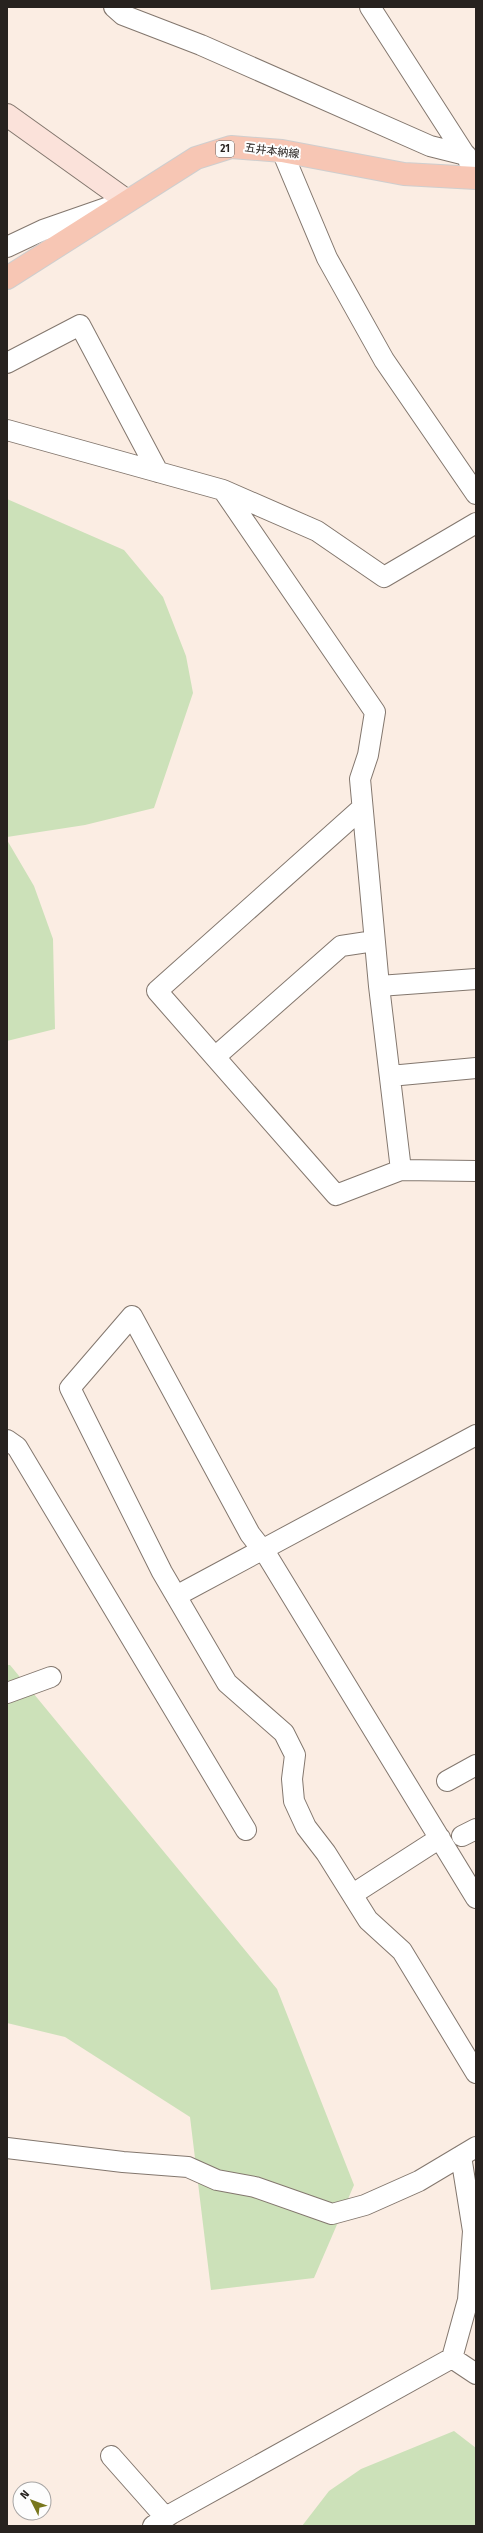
<svg xmlns="http://www.w3.org/2000/svg" width="483" height="2533" viewBox="0 0 483 2533" font-family="'Fira Sans','Noto Sans JP',sans-serif">
<rect width="100%" height="100%" fill="#fbede3"/>
<!-- green -->
<path fill="#cce1b9" d="M 7,499 L 124,550 L 163,597 L 186,656 L 193,693 L 154,808 L 85,825 L 7,837 Z
M 7,840 L 34,886 L 53,939 L 55,1029 L 7,1041 Z
M 7,1665 L 10,1665 L 277,1989 L 354,2185 L 314,2278 L 211,2290 L 190,2117 L 65,2037 L 7,2023 Z
M 454,2431 L 476,2448 L 476,2526 L 302,2526 L 329,2491 L 361,2469 Z"/>
<g fill="none" stroke-linecap="round" stroke-linejoin="round">
<defs>
<path id="street" d="M 114,7 L 123,15 L 201,45 L 430,146 L 466,155
M 370,7 L 469,161
M 282,151 L 327,258 L 384,360 L 476,494
M 7,247 L 43,230 L 112,206
M 7,363 L 80,325 L 158,472
M 7,430 L 223,490 L 375,712 L 368,755 L 360,779 L 379,986 L 401,1170
M 223,490 L 317,531 L 384,577 L 476,523
M 362,808 L 157,991 L 336,1195 L 401,1170 L 476,1171
M 379,986 L 476,979
M 215,1057 L 341,946 L 374,941
M 390,1076 L 476,1068
M 7,1440 L 17,1447 L 246,1830
M 176,1596 L 476,1435
M 7,1693 L 51,1677
M 447,1781 L 476,1765
M 462,1836 L 476,1829
M 353,1894 L 440,1838
M 476,1898 L 268,1557 L 250,1534 L 132,1316 L 70,1388 L 162,1572 L 227,1683 L 284,1733 L 295,1755 L 292,1779 L 294,1801 L 306,1827 L 326,1853 L 368,1920 L 402,1951 L 476,2073
M 7,2148 L 123,2162 L 188,2167 L 217,2180 L 255,2187 L 332,2214 L 365,2205 L 419,2181 L 476,2147
M 452,2358 L 476,2374
M 111,2456 L 165,2517
M 153,2526 L 171,2514 L 452,2358 L 468,2300 L 473,2231 L 461,2156"/>
<path id="secondary" d="M 7,115 L 127,201"/>
<path id="primary" d="M 7,278 L 196,158 L 231,147 L 282,151 L 404,174 L 476,178"/>
</defs>
<!-- street casing -->
<use href="#street" stroke="#83776e" stroke-width="22"/>
<!-- secondary casing -->
<use href="#secondary" stroke="#83776e" stroke-width="24"/>
<!-- primary casing -->
<use href="#primary" stroke="#cfcece" stroke-width="24"/>
<!-- street -->
<use href="#street" stroke="#fff" stroke-width="20"/>
<!-- secondary -->
<use href="#secondary" stroke="#fbe2da" stroke-width="22"/>
<!-- primary -->
<use href="#primary" stroke="#f7c6b4" stroke-width="22"/>
</g>
<g text-anchor="middle" dominant-baseline="central" stroke-width="4" stroke-linejoin="round" paint-order="stroke">
<!-- shield labels -->
<rect fill="#fdfdfd" stroke="#676462" stroke-width="1" x="216" y="141" width="18" height="16" rx="3"/>
<g font-size="10" font-weight="bold" fill="#27221f">
<text x="225" y="149">21</text>
</g>
<!-- street labels -->
<g font-size="11" fill="#27221f" stroke="#fdfdfd">
<text transform="translate(272 151) rotate(7)">五井本納線</text>
</g>
</g>
<!-- border -->
<rect width="483" height="2533" fill="none" stroke="#27221f" stroke-width="16"/>
<!-- north arrow -->
<g transform="translate(32 2501) rotate(312)"><circle r="19" fill="#fdfdfd" stroke="#a7a5a4"/>
<path d="M0-3L7 15L0 10L-7 15Z" fill="#78771d"/>
<text y="-6" font-size="11" font-weight="bold" text-anchor="middle" fill="#27221f">N</text>
</g>
</svg>
